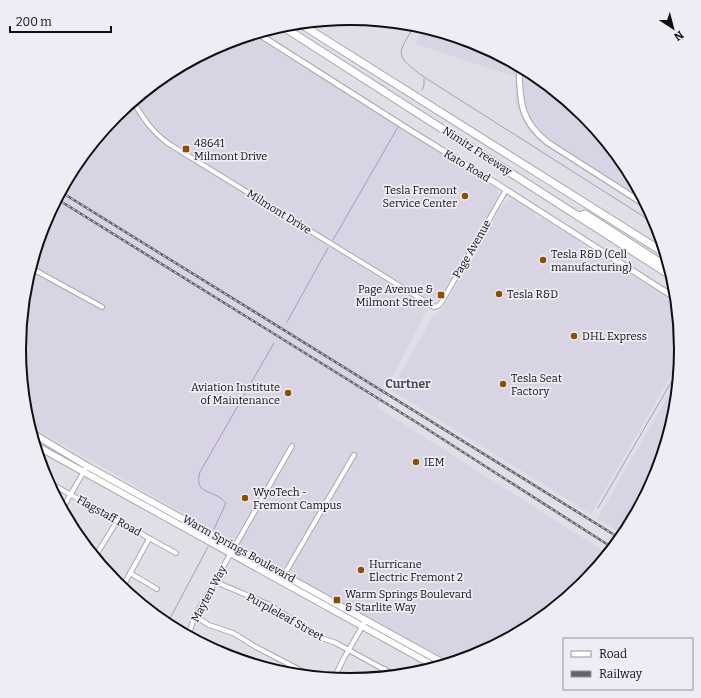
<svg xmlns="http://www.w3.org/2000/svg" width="701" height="698" viewBox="0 0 701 698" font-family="Bitter,serif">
<rect width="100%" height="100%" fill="#e0dfe7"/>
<!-- built -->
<path fill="#d8d4e3" d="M 425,27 L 477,43 L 535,74 L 585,115 L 626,165 L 651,213 L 539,142 L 528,130 L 521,117 L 515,102 L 515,77 L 415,44 Z
M 252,35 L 495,186 L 498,192 L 498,196 L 491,210 L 440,297 L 436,301 L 429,300 L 426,306 L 427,310 L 377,407 L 608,554 L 584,583 L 534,624 L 477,655 L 448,664 L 29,425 L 26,413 L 20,349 L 26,284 L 45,222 L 75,165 L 117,115 L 167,74 L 224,43 Z
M 513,199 L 534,212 L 536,214 L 535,217 L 539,219 L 543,218 L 579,241 L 579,244 L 587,247 L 586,251 L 590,253 L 592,250 L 677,304 L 681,349 L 680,360 L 591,514 L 391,390 L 433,316 L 442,310 L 498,212 L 506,201 Z
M 679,377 L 675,414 L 656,476 L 624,535 L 597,519 Z"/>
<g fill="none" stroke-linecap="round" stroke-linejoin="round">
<!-- stream -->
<path stroke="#a59ac8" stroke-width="1" d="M 416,24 C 396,55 394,55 424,77 L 657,225
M 422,90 L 424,85 L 424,79
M 333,240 L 398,127
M 287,322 L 328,248
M 598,508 L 680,367
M 214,529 L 226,503 C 214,488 193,496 200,472 L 274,343
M 167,624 L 208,547"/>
<defs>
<path id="minor" d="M 133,101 C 143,118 152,132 169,144 L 434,307 L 438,306 L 441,303 L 506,190
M 31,268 L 102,307
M 48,482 L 176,553
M 62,509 L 87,466
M 95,557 L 117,521
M 130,573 L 157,589
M 281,580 L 354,455
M 216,582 L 270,605 L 319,637 L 336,643 L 396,676
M 122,588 L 149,539
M 195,616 L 209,625 L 233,633 L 256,647 L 300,670 L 317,677
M 188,636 L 195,616 L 292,446
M 381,677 L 385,669
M 334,678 L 344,658 L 366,620"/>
<path id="tertiary" d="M 257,33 L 408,129 L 497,184 L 677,299
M 519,66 C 520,99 519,120 547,142 L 647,206"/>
<path id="primary" d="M 32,433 L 87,466 L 445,664
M 35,445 L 436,667"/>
<path id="motorway" d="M 299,23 L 666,254
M 282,26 L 673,277
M 578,216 L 585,214 L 670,269"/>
</defs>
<!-- minor casing -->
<use href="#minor" stroke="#a9a7af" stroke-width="6"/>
<!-- tertiary casing -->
<use href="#tertiary" stroke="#a9a7af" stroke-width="7"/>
<!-- primary casing -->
<use href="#primary" stroke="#a9a7af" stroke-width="8"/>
<!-- motorway casing -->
<use href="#motorway" stroke="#a9a7af" stroke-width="9"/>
<!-- minor -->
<use href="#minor" stroke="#fff" stroke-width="4"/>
<!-- tertiary -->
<use href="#tertiary" stroke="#fff" stroke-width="5"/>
<!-- primary -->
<use href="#primary" stroke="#fff" stroke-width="6"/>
<!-- motorway -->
<use href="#motorway" stroke="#fff" stroke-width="7"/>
<defs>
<path id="rail" d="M 61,192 L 621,539
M 57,199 L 416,422 L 613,548"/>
</defs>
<!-- rail casing -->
<use href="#rail" stroke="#636267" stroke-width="2.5"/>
<!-- rail -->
<use href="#rail" stroke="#eeecf4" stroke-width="1" stroke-dasharray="3" stroke-linecap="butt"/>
</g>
<!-- markers -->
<g fill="#894f05" stroke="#eeecf4" stroke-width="1.5">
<rect x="182" y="145" width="8" height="8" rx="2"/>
<circle cx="465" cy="196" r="4"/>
<circle cx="543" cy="260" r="4"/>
<circle cx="499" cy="294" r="4"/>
<rect x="437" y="291" width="8" height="8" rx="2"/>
<circle cx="574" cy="336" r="4"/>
<circle cx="503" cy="384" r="4"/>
<circle cx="288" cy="393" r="4"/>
<circle cx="416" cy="462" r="4"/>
<circle cx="245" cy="498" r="4"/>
<circle cx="361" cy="570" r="4"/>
<rect x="333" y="596" width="8" height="8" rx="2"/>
</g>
<g text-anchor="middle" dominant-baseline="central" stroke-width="3.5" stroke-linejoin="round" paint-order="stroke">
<!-- poi labels -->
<g font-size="11" fill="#100f12" stroke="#eeecf4" text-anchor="start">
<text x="194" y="143">48641<tspan x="194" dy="13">Milmont Drive</tspan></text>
<text x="457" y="190" text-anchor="end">Tesla Fremont<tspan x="457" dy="13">Service Center</tspan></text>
<text x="551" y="254">Tesla R&amp;D (Cell<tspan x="551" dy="13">manufacturing)</tspan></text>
<text x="433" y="289" text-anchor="end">Page Avenue &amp;<tspan x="433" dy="13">Milmont Street</tspan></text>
<text x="507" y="294">Tesla R&amp;D</text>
<text x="582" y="336">DHL Express</text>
<text x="511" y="378">Tesla Seat<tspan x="511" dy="13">Factory</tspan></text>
<text x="280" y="387" text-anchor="end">Aviation Institute<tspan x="280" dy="13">of Maintenance</tspan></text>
<text x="424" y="462">IEM</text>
<text x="253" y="492">WyoTech -<tspan x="253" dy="13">Fremont Campus</tspan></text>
<text x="369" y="564">Hurricane<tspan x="369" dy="13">Electric Fremont 2</tspan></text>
<text x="345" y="594">Warm Springs Boulevard<tspan x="345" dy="13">&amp; Starlite Way</tspan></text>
</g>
<!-- street labels -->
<g font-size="11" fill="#100f12" stroke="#eeecf4">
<text transform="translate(477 151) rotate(33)">Nimitz Freeway</text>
<text transform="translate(467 166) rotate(31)">Kato Road</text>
<text transform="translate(279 212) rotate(32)">Milmont Drive</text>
<text transform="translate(472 249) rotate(-60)">Page Avenue</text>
<text transform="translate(109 516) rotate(29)">Flagstaff Road</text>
<text transform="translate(239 549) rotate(29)">Warm Springs Boulevard</text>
<text transform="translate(209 594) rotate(-62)">Mayten Way</text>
<text transform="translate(285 617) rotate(29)">Purpleleaf Street</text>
</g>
<!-- neighbourhood labels -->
<g font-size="12" font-weight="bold" fill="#4d4b52" stroke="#eeecf4">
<text x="408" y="384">Curtner</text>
</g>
</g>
<!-- crop -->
<path d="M0 0H701V698H0ZM26 349a324 324 0 1 1 648 0a324 324 0 1 1-648 0Z" fill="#eeecf4" fill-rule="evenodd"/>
<path fill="none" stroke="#100f12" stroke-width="2" d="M26 349a324 324 0 1 1 648 0a324 324 0 1 1-648 0Z"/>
<!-- legend -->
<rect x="563" y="638" width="130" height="52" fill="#eeecf4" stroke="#95949a"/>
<rect x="571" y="651" width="20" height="6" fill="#ffffff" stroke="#95949a"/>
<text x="599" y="658" font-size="12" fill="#100f12">Road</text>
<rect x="571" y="671" width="20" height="6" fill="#636267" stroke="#95949a"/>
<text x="599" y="678" font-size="12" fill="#100f12">Railway</text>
<!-- north arrow -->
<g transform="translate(673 28) rotate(144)" stroke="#eeecf4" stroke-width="3" paint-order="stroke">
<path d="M0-3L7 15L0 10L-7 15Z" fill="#100f12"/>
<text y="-6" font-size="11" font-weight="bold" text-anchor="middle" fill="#100f12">N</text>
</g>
<!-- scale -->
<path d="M10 26v6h101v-6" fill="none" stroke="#100f12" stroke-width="2"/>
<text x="16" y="26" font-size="12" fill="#100f12" stroke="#eeecf4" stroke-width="3" paint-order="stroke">200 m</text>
</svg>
